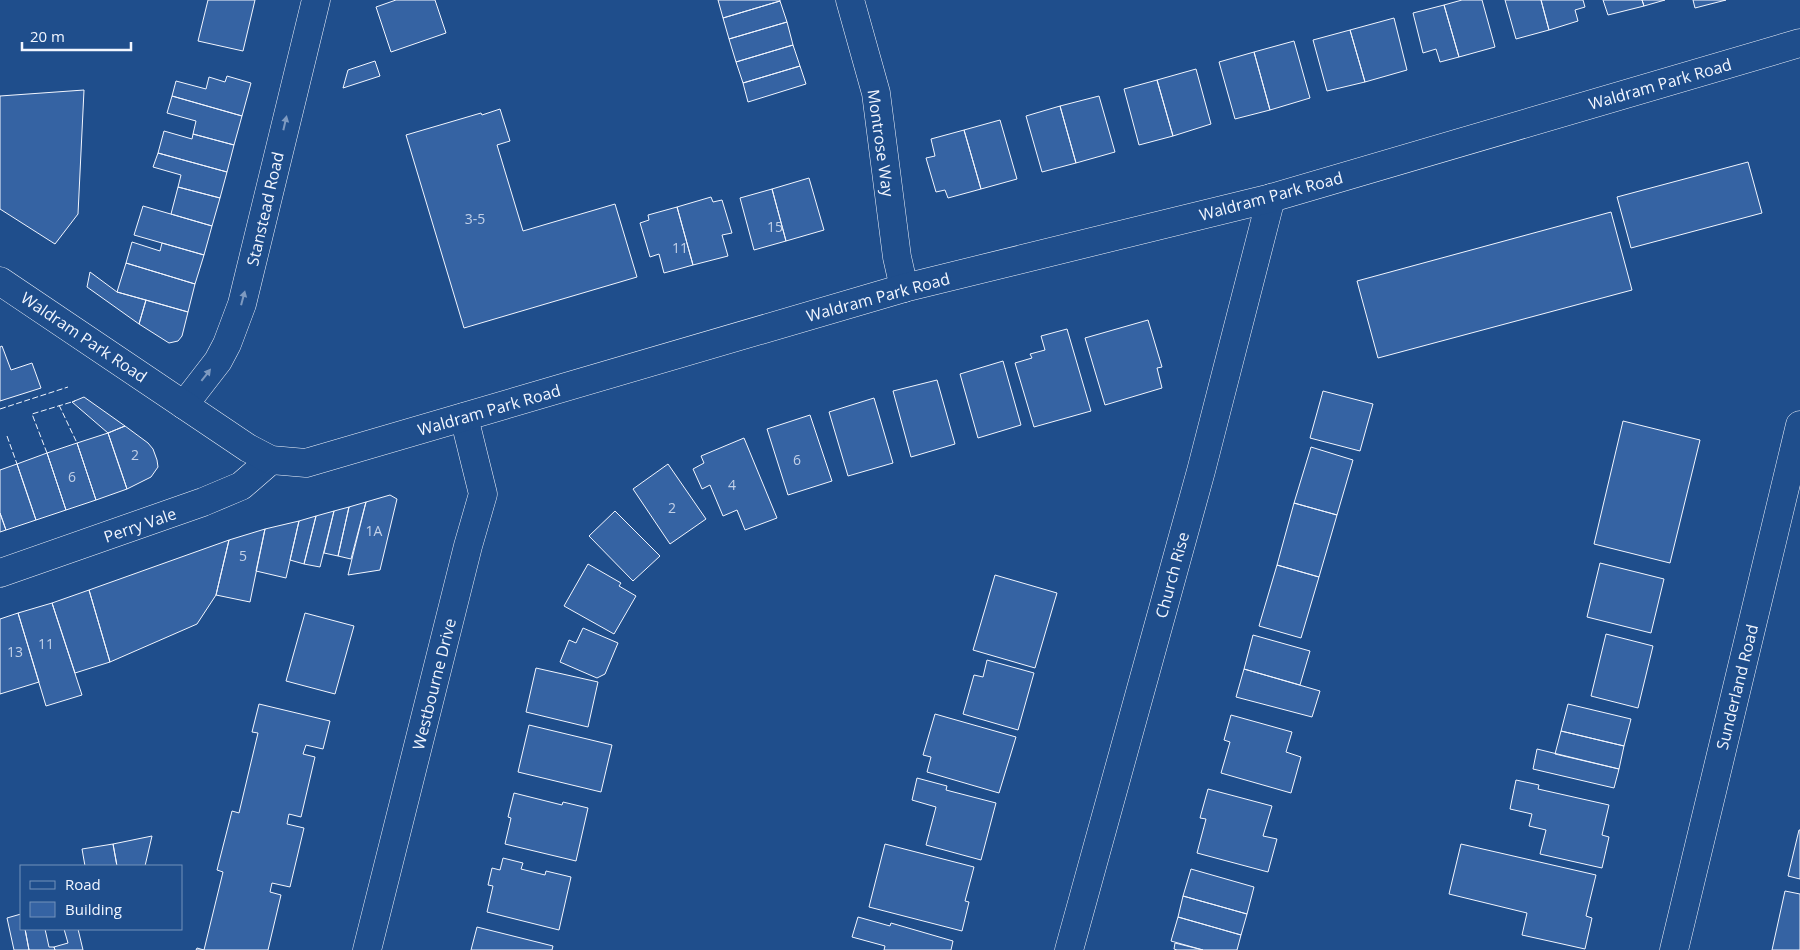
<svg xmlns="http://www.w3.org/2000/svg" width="1800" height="950" viewBox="0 0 1800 950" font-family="'Open Sans',sans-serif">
<rect width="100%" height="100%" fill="#1f4e8c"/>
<!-- building -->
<path fill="#3563a3" stroke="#f2f6ff" d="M 208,0 L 255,0 L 243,51 L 198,41 Z
M 396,0 L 435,0 L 446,33 L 391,52 L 376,7 Z
M 718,0 L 780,0 L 780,1 L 723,18 Z
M 1462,0 L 1482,0 L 1495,47 L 1459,57 L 1444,5 Z
M 1505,0 L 1541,0 L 1549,30 L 1516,39 Z
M 1541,0 L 1583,0 L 1585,7 L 1575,10 L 1578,21 L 1549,30 Z
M 1603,0 L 1642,0 L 1644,6 L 1608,15 Z
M 1642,0 L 1665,0 L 1644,6 Z
M 1693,0 L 1726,0 L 1695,8 Z
M 780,1 L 787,22 L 729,39 L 723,18 Z
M 1444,5 L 1459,57 L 1440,62 L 1436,49 L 1423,53 L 1413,13 Z
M 1394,18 L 1407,70 L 1365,82 L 1350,30 Z
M 787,22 L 793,45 L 736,62 L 729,39 Z
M 1350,30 L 1365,82 L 1327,91 L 1313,40 Z
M 1294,41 L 1310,98 L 1270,110 L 1254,52 Z
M 793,45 L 800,66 L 743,83 L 736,62 Z
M 1254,52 L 1270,110 L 1235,119 L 1219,62 Z
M 375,61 L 380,76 L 343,88 L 348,70 Z
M 800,66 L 806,84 L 748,102 L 743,83 Z
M 1196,69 L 1211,124 L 1173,136 L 1157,80 Z
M 227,76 L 251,83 L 242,116 L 172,96 L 176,81 L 206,89 L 209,77 L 225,82 Z
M 1157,80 L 1173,136 L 1139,145 L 1124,89 Z
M 84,90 L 78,214 L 55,244 L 0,209 L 0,96 Z
M 172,96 L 242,116 L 234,145 L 193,134 L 196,121 L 167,113 Z
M 1099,96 L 1115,152 L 1076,163 L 1060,106 Z
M 1060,106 L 1076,163 L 1042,172 L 1026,116 Z
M 500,109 L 510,141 L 497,145 L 523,231 L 615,204 L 637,277 L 464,328 L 406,135 L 481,113 L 482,115 Z
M 1000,120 L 1017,179 L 981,189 L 964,130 Z
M 964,130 L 981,189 L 948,198 L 945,190 L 936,192 L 926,158 L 935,156 L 931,139 Z
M 164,131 L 192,139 L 193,134 L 234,145 L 227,172 L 158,153 Z
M 158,153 L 227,172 L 220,198 L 178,187 L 181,175 L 153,167 Z
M 1748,162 L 1762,213 L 1631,248 L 1617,197 Z
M 809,178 L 824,230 L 786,241 L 772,189 Z
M 178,187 L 220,198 L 212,226 L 171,214 Z
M 772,189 L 786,241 L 754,250 L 740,198 Z
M 711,197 L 713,202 L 722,200 L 732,233 L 722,235 L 728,256 L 693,265 L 677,207 Z
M 143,206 L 212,226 L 204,255 L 134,235 Z
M 677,207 L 693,265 L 664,273 L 659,254 L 650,257 L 640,223 L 649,220 L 648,215 Z
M 1611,212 L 1632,290 L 1378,358 L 1357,281 Z
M 132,242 L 160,251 L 162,243 L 204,255 L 195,284 L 126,263 Z
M 126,263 L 195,284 L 188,312 L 117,292 Z
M 90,272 L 117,292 L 146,300 L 139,324 L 87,287 Z
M 146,300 L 188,312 L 182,336 L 178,341 L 169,343 L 139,324 Z
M 1148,320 L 1162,367 L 1157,368 L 1162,388 L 1105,405 L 1085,338 Z
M 1067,329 L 1091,411 L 1034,427 L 1015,363 L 1032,358 L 1030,354 L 1045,350 L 1041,336 Z
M 2,346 L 11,370 L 32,363 L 41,388 L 0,401 L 0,347 Z
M 1003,361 L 1021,425 L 978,438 L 960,374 Z
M 937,380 L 955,444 L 911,457 L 893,391 Z
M 1323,391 L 1373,404 L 1360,451 L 1310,438 Z
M 84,397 L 125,426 L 108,433 L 72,402 Z
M 874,398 L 893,463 L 848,476 L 829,412 Z
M 810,415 L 832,481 L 788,495 L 767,429 Z
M 1623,421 L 1700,440 L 1670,563 L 1594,544 Z
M 125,426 L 148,443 L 153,449 L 157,460 L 158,467 L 151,477 L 127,489 L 108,433 Z
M 108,433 L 127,489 L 96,500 L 77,443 Z
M 744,438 L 777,518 L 745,530 L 737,510 L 723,516 L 710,485 L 702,489 L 693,469 L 704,463 L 701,456 Z
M 77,443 L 96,500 L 66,510 L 47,453 Z
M 1311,447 L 1353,460 L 1337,515 L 1294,503 Z
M 47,453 L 66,510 L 36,520 L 17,464 Z
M 17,464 L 36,520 L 6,530 L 0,513 L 0,470 Z
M 668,464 L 706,519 L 670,544 L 633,489 Z
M 390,495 L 397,499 L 380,570 L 348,575 L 366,502 Z
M 366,502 L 351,559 L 338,556 L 349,507 Z
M 1294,503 L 1337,515 L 1319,577 L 1277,565 Z
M 349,507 L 338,556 L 324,553 L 334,511 Z
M 334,511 L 320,567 L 304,564 L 316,516 Z
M 615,511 L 660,556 L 633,581 L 589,536 Z
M 0,513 L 6,530 L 0,532 Z
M 316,516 L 304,564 L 290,560 L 299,521 Z
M 299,521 L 286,578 L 256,571 L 265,529 Z
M 265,529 L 250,602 L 216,595 L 229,540 Z
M 229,540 L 216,595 L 197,624 L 110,662 L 89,590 Z
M 1600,563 L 1664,579 L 1651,633 L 1587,617 Z
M 588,564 L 621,583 L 619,586 L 636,596 L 614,634 L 564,606 Z
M 1277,565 L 1319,577 L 1301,638 L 1259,626 Z
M 995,575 L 1057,593 L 1035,668 L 973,650 Z
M 89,590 L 110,662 L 75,673 L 52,603 Z
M 52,603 L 82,695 L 46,706 L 18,613 Z
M 18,613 L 39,682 L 0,694 L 0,619 Z
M 305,613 L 354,626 L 335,694 L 286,681 Z
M 583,628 L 618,643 L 605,674 L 597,678 L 560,662 L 569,640 L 576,643 Z
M 1606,634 L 1653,646 L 1638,708 L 1591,696 Z
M 1253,635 L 1310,651 L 1300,685 L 1244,669 Z
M 987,660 L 1034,673 L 1018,730 L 963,714 L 974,675 L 983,677 Z
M 536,668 L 598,682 L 588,727 L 526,712 Z
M 1244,669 L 1320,691 L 1312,717 L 1236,697 Z
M 259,704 L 330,721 L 323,749 L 306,745 L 303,754 L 315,757 L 301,817 L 289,814 L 287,824 L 304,828 L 290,887 L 272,883 L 270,892 L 281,895 L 268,950 L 196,950 L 197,948 L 204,950 L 223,872 L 217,870 L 232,811 L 239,813 L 258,733 L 252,732 Z
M 1568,704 L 1631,719 L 1624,746 L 1561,731 Z
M 935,714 L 1016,737 L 999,793 L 927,772 L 931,757 L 923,755 Z
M 1231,715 L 1292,732 L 1286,752 L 1301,757 L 1291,793 L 1221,773 L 1230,742 L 1224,740 Z
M 529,725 L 612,745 L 601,792 L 518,772 Z
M 1561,731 L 1624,746 L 1619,769 L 1555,754 Z
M 1537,749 L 1619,769 L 1614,788 L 1533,769 Z
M 917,778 L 947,786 L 946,790 L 996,803 L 981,860 L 926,845 L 936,807 L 912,800 Z
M 1516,780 L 1539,785 L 1538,789 L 1609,805 L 1602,835 L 1609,837 L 1602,868 L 1540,854 L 1546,830 L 1529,826 L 1532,814 L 1510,809 Z
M 1208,789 L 1272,806 L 1263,836 L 1277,839 L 1268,872 L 1197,853 L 1206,819 L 1200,818 Z
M 514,793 L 562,805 L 563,802 L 588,808 L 576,861 L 505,844 L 511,818 L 508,817 Z
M 1799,830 L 1800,830 L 1800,879 L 1788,876 Z
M 152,836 L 145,866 L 117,866 L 113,844 Z
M 113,844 L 117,866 L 85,866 L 82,849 Z
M 885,844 L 974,867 L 965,901 L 969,902 L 962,931 L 869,907 Z
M 1461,844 L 1596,875 L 1586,916 L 1592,918 L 1585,949 L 1522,935 L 1527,913 L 1449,894 Z
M 503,858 L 523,863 L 521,869 L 545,875 L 546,871 L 571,877 L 559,930 L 487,912 L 493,886 L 488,885 L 492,868 L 500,870 Z
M 1191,869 L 1254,887 L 1247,914 L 1183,896 Z
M 1785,891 L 1800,894 L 1800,950 L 1772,950 Z
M 1183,896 L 1247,914 L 1241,935 L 1178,917 Z
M 21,914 L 21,929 L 25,929 L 29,950 L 14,950 L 7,918 Z
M 858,917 L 890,926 L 891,923 L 953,941 L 951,950 L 884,950 L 885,946 L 852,937 Z
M 1178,917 L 1241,935 L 1237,950 L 1203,950 L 1171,941 Z
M 477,927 L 553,946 L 552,950 L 471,950 Z
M 25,929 L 45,929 L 49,947 L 54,947 L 55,950 L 29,950 Z
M 64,929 L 78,929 L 83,950 L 55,950 L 54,947 L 68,943 Z
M 1175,943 L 1203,950 L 1177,950 L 1174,949 Z"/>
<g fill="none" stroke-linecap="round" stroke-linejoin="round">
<defs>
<path id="street" d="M 850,0 L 876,93 L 897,257 L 904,288
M 184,405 L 218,361 L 227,344 L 242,304 L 316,0
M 367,950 L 468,546 L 483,494 L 464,417
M 1069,950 L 1201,471 L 1271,198"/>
<path id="secondary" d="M 0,573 L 203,502 L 241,486 L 271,460
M 1674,950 L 1800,425"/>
<path id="highway" d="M 0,281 L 248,448 L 271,460 L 306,463 L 904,288 L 1271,198 L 1800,43"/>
</defs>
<!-- street casing -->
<use href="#street" stroke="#f2f6ff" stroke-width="29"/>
<!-- secondary casing -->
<use href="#secondary" stroke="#f2f6ff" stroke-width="29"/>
<!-- highway casing -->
<use href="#highway" stroke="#f2f6ff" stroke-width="29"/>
<!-- street -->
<use href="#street" stroke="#1f4e8c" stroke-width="28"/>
<!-- secondary -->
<use href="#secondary" stroke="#1f4e8c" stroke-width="28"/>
<!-- highway -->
<use href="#highway" stroke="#1f4e8c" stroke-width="28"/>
<!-- fence -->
<path stroke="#f2f6ff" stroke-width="1" stroke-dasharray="6 2.5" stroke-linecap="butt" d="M 59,405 L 77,443
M 0,409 L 68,387
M 7,436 L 17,464
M 47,453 L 32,414 L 75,401"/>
</g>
<!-- one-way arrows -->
<defs><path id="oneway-solid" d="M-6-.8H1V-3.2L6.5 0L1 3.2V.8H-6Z" transform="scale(1.25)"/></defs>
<g fill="#7e9ac0">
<use href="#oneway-solid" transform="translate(285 123) rotate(-77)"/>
<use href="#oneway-solid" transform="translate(243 298) rotate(-75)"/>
<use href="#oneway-solid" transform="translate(206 375) rotate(-52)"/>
</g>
<g text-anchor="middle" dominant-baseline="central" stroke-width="4" stroke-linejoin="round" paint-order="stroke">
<!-- number labels -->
<g font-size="14" fill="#c3d1e8">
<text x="475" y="218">3-5</text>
<text x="775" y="226">15</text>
<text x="680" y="247">11</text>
<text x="135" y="454">2</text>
<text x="797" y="459">6</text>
<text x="72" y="476">6</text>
<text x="732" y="484">4</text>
<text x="672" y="507">2</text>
<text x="374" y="530">1A</text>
<text x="243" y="555">5</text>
<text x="46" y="643">11</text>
<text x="15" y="651">13</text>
</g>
<!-- street labels -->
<g font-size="16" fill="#f2f6ff" stroke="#1f4e8c">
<text transform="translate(1660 84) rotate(-16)">Waldram Park Road</text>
<text transform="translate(881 143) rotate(82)">Montrose Way</text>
<text transform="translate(1271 196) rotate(-15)">Waldram Park Road</text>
<text transform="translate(265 209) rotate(-77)">Stanstead Road</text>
<text transform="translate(878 297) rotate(-15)">Waldram Park Road</text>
<text transform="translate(84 337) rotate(34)">Waldram Park Road</text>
<text transform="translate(489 410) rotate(-16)">Waldram Park Road</text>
<text transform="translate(140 525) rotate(-19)">Perry Vale</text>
<text transform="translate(1172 575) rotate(-75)">Church Rise</text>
<text transform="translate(434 684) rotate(-76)">Westbourne Drive</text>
<text transform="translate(1737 687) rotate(-76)">Sunderland Road</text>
</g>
</g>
<!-- legend -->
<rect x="20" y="865" width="162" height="65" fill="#1f4e8c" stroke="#7391ba"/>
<rect x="30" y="881" width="25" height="8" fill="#1f4e8c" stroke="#7391ba"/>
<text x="65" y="890" font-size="15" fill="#f2f6ff">Road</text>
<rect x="30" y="902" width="25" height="15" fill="#3563a3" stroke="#7391ba"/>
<text x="65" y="915" font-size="15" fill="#f2f6ff">Building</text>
<!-- scale -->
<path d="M22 42v8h109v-8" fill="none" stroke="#f2f6ff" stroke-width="2.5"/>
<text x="30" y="42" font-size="15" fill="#f2f6ff" stroke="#1f4e8c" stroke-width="4" paint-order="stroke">20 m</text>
</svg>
